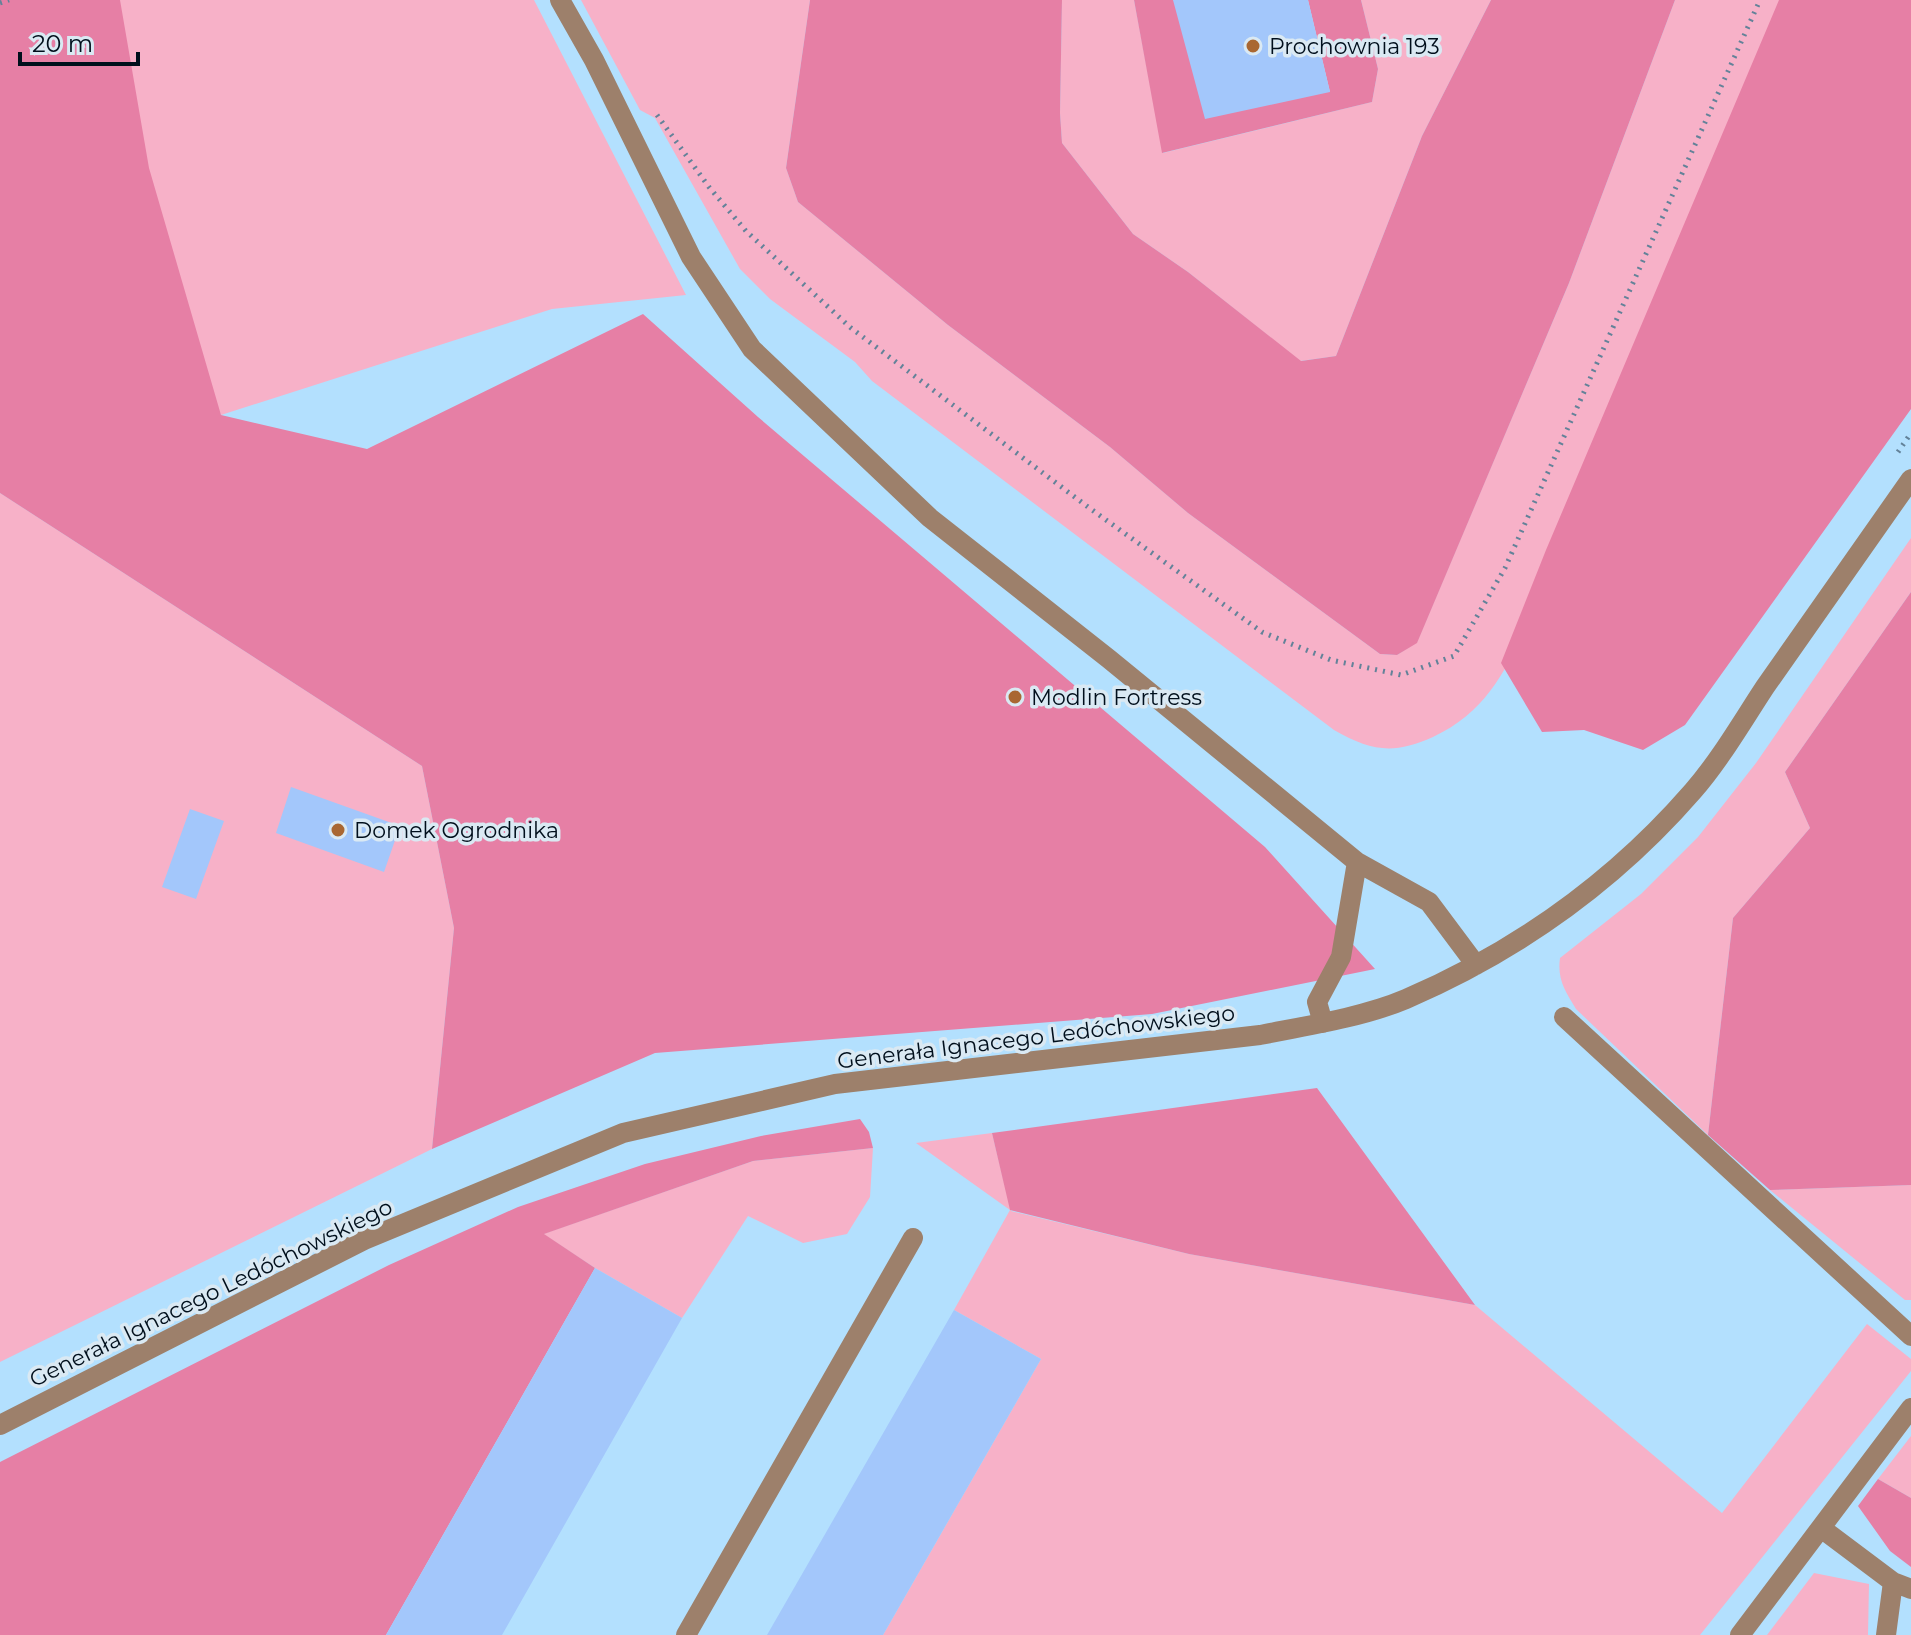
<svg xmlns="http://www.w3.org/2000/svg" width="1911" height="1635" viewBox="0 0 1911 1635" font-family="Montserrat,sans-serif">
<rect width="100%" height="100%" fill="#b3e0fe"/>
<!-- green -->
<path fill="#f7b1c8" d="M 35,0 L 534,0 L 686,295 L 552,309 L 221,415 Z
M 581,0 L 810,0 L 786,168 L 798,202 L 948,325 L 1110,447 L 1188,513 L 1380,654 L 1397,655 L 1417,642 L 1569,283 L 1675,0 L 1821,0 L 1537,605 C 1510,660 1492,710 1433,737 C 1393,755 1371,751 1334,730 L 872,381 L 855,362 L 770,299 L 740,269 L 655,118 L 640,110 Z
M 1062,0 L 1134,0 L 1163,153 L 1372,102 L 1378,69 L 1361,0 L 1491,0 L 1422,136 L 1336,356 L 1300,361 L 1188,272 L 1133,234 L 1062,143 L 1060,113 Z
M 0,493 L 422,766 L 454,928 L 432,1149 L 0,1362 Z
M 1911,538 L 1911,592 L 1785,772 L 1810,828 L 1733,918 L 1708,1135 L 1576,1009 C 1565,991 1557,979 1560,958 L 1641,894 L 1698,837 L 1756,763 Z
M 992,1133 L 1011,1211 L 1189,1254 L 1475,1305 L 1722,1513 L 1867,1324 L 1911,1359 L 1911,1371 L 1700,1635 L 883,1635 L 1041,1359 L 954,1310 L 1010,1210 L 916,1143 Z
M 873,1148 L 870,1197 L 847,1234 L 803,1243 L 748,1216 L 682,1318 L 595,1268 L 543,1234 L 753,1161 Z
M 1911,1185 L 1911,1300 L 1905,1300 L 1770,1190 Z
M 1911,1436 L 1911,1498 L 1878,1479 Z
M 1814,1573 L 1869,1584 L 1868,1635 L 1767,1635 Z"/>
<!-- forest -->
<path fill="#e67fa5" d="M 0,0 L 120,0 L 149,168 L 221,415 L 367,449 L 643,314 L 758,417 L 1265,847 L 1375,969 L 1152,1014 L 655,1053 L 432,1149 L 454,928 L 422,766 L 0,493 Z
M 810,0 L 1062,0 L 1060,113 L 1062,143 L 1133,234 L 1188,272 L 1301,361 L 1336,356 L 1422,136 L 1491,0 L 1675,0 L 1569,283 L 1417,643 L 1397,655 L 1380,654 L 1188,513 L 1110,447 L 948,325 L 798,202 L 786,168 Z
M 1134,0 L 1173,0 L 1330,92 L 1308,0 L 1361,0 L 1378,69 L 1372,102 L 1162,153 Z
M 1779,0 L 1911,0 L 1911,409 L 1685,725 L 1643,750 L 1584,730 L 1542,732 L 1501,663 L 1546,550 Z
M 1911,592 L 1911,1185 L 1770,1190 L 1708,1135 L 1733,918 L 1810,828 L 1785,772 Z
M 1317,1088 L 1475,1305 L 1189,1254 L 1010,1210 L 992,1133 Z
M 860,1119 L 869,1132 L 873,1148 L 753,1161 L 544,1234 L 595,1268 L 386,1635 L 0,1635 L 0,1462 L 389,1265 L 518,1207 L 645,1164 L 761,1136 Z
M 1878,1479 L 1911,1498 L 1911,1567 L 1890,1551 L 1858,1506 Z"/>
<!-- building -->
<path fill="#a3c7fb" d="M 1173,0 L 1308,0 L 1330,92 L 1205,119 Z
M 291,787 L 400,826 L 384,872 L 276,833 Z
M 190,809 L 224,821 L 196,899 L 162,887 Z
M 595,1268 L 682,1318 L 502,1635 L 386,1635 Z
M 954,1310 L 1041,1359 L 883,1635 L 767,1635 Z"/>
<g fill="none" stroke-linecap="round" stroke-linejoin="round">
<!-- path -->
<path stroke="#638299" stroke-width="5" stroke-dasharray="2 6" stroke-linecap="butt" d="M 0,3 L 9,0
M 657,115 L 709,187 L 746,231 L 851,328 L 1088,507 L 1262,632 L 1331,660 L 1401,675 L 1454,656 L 1505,568 L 1760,0
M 1898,452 L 1911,433"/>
<!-- minor -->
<path stroke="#9d806b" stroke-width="20" d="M 560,0 L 594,60 L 691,257 L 752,349 L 930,518 L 1109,659 L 1357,862 L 1429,902 L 1476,965
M 1564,1017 L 1911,1336
M 1323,1023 L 1317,1002 L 1341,957 L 1357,862
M 0,1425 L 364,1240 L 623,1133 L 835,1084 L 1260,1035 C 1306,1026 1364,1017 1406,999 C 1517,951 1614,882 1693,791 C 1720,760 1742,722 1765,687 C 1814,618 1862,548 1911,479
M 1821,1528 L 1893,1582 L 1911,1589
M 686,1635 L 913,1238
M 1740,1635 L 1911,1408
M 1886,1635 L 1893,1582"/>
</g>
<!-- markers -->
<g fill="#a96732" stroke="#dae9f3" stroke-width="3">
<circle cx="1253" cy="46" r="8"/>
<circle cx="1015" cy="697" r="8"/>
<circle cx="338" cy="830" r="8"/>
</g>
<g text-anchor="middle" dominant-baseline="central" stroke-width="7" stroke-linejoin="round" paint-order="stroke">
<!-- poi labels -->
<g font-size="22" fill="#000f1c" stroke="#dae9f3" text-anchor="start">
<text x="1269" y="46">Prochownia 193</text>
<text x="1031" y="697">Modlin Fortress</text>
<text x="354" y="830">Domek Ogrodnika</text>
</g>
<!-- street labels -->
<g font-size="22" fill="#000f1c" stroke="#dae9f3">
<text transform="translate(1036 1037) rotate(-7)">Generała Ignacego Ledóchowskiego</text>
<text transform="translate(211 1293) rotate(-26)">Generała Ignacego Ledóchowskiego</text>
</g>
</g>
<!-- scale -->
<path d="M20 52v12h118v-12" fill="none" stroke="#000f1c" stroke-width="4"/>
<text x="32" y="52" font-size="24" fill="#000f1c" stroke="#dae9f3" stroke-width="6" paint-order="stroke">20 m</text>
</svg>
